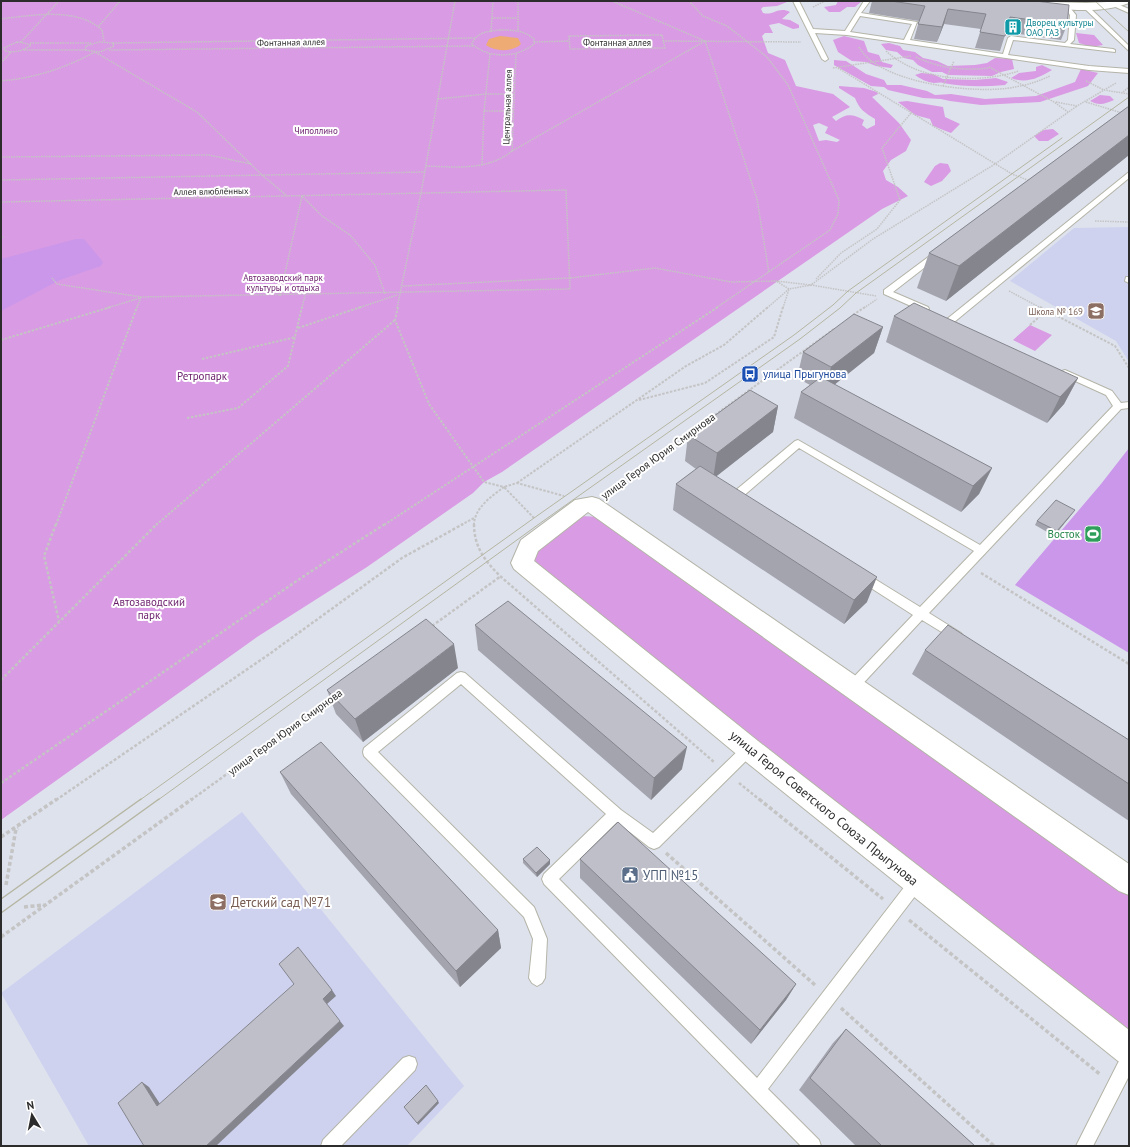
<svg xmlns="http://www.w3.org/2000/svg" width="1130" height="1147" viewBox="0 0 1130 1147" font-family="'PT Sans',sans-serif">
<rect width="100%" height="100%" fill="#dee2ed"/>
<!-- education -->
<path fill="#ced2ef" d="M 1129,227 L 1129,362 L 1116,341 L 1010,281 L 1074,228 Z
M 242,812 L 464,1086 L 407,1146 L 89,1146 L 1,993 Z"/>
<!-- green -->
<path fill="#d99be3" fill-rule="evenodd" d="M 1,1 L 787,1 L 787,2 L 777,6 L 763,7 L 761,9 L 763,13 C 774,16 778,6 790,12 L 782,19 L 790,20 L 799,25 L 799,28 L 793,29 L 779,23 L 769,25 L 773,33 L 765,33 L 762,36 L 768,53 L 785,60 L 796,86 L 833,94 L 850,107 L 832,117 L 836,121 C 846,113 853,114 864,120 L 862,125 L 867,129 L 875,125 L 875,119 C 865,113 859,109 855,98 L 839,88 L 839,86 L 864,88 L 877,92 L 878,94 L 872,97 L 899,123 L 911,140 L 906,151 L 891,160 L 883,171 L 886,180 L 898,187 L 908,196 L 882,209 L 502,472 L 484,482 L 473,493 L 367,567 L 257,637 L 1,820 ZM 819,123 L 828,127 L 825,133 L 840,140 L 837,142 L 826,140 L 819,141 L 813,125 Z
M 838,1 L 862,1 L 855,7 L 847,7 L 840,12 L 829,12 L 824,7 L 836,5 Z
M 1076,33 L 1094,35 L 1103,45 L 1091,47 L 1079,43 Z
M 844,36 L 864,41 L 868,52 L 879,55 L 882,62 L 893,65 L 891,68 L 876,66 L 866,62 L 852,61 L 838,52 L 833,40 Z
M 889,43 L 900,46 L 903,50 L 915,52 L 923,58 L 937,61 L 948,66 L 975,65 L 987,63 L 995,58 L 1012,59 L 1014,69 L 1001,72 L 992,76 L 948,75 L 942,72 L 932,72 L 918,65 L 913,60 L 904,58 L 897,52 L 886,50 L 881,44 Z
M 834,60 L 846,61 L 866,74 L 884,80 L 887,85 L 901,85 L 927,91 L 935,95 L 951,94 L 985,99 L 1036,96 L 1075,82 L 1081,69 L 1098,73 L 1088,86 L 1040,102 L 981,105 L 950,101 L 941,99 L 923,98 L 888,90 L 884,87 L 871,86 L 834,65 Z
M 1042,65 L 1052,70 C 1039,78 1026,84 1011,78 L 1019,73 L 1036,71 L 1036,67 Z
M 921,73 L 933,74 L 943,79 L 975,80 L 996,78 L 1008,82 L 1005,85 C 984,87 964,87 943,83 C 940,82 937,83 934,83 C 927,82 920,79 915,75 Z
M 1100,95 L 1110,96 L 1114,100 C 1105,104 1099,106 1090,101 Z
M 907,101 L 943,107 L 945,117 L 960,124 L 951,133 L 933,126 L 930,119 L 915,115 L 898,102 Z
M 1053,129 L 1059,134 L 1048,141 L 1039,141 L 1034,136 L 1043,130 Z
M 940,163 L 948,164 L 951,171 L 942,181 L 931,186 L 924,182 L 935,166 Z
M 1030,325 L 1052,335 L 1035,351 L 1013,340 Z
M 579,516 L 603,517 L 1129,889 L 1129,1030 L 536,567 L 535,559 L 538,542 Z"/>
<!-- pitch -->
<path fill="#cb97ea" d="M 76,239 L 84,239 L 103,262 L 101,266 L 60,280 L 1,311 L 1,259 Z
M 1129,448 L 1129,653 L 1015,585 L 1101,484 Z"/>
<!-- water -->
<path fill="#eeab73" d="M 500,36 L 518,38 L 521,44 C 513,52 495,52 486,45 L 489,39 Z
M 601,40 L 646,40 L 647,43 L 601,44 Z"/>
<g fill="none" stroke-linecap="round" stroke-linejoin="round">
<defs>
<path id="service" d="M 793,1 L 799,1 L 813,29 L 845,31 L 864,1 L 870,1 L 861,13 L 917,22 L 910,40 L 1003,54 L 1008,38 L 1011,36 L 1065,43 L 1068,40 L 1070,15 L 1064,6 L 1067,4 L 1076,15 L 1074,40 L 1070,44 L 1113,49 L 1115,50 L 1115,52 L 1013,40 L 1008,55 L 1089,66 L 1129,69 L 1129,73 L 1089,70 L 847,35 L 815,33 L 828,59 L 825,61 L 822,59 ZM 860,16 L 912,24 L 904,40 L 850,32 Z
M 1111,3 L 1115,3 L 1129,9 L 1129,13 L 1111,5 Z
M 1084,6 L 1088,6 L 1129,46 L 1129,51 L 1084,8 Z
M 1129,172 L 1129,178 L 953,323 L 947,323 L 946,321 L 947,319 Z
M 935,252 L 941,252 L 942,254 L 893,292 L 928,307 L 929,309 L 928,311 L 922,311 L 884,294 L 884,290 Z
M 1126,277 L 1129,277 L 1129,283 L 1125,281 Z
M 1065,370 L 1112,391 L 1121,403 L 1129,402 L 1129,408 L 1121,409 L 929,613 L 961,633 L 963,636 L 961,639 L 957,641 L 953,639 L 922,620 L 856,691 L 852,692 L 848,691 L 846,687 L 848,683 L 913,615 L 857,579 L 855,576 L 857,573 L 861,572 L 865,573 L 920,607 L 974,551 L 799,448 L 741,498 L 744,501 L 743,504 L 739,505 L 730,501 L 729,498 L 730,495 L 795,441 L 798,440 L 980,545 L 1113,406 L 1106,395 L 1062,375 L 1061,373 L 1062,371 Z
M 461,672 L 465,673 L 621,810 L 653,833 L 744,745 L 749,743 L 754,745 L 755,749 L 754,753 L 659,847 L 654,849 L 649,847 L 617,822 L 559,879 L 757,1078 L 912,877 L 917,875 L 922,877 L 924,882 L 922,887 L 768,1089 L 819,1140 L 821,1146 L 801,1146 L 544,884 L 542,879 L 544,874 L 606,814 L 461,684 L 378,752 L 534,907 L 547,939 L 545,978 L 542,983 L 537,986 L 532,983 L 529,978 L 533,939 L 524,917 L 364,756 L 363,752 L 364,748 L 457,673 Z
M 1129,1051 L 1129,1076 L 1093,1146 L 1076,1146 L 1123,1053 Z
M 409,1056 L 415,1058 L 417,1064 L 415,1070 L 341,1146 L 321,1146 L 323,1140 L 403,1058 Z"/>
<path id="minor" d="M 1016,1 L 1086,3 L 1129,1 L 1129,3 C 1096,16 1056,8 1021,4 Z
M 592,497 L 599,499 L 1129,864 L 1129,895 L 1119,891 L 588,512 L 538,551 L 534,561 L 758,741 L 1129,1030 L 1129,1066 L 1118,1061 L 740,757 L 514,569 L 511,563 L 521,540 L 575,500 Z"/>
</defs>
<!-- service casing -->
<use href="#service" stroke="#b4b4a8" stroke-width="2"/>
<!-- minor casing -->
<use href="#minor" stroke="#b4b4a8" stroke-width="2"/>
<!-- path-far3 -->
<path stroke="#c4c4c4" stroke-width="1.5" stroke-dasharray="1.5 1" stroke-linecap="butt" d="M 518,1 L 518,31
M 612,1 L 705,41 L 757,199 L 769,273
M 689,1 L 703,16 L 727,26 L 767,57 L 788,85 L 839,200 L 838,214 L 830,230 L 716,308
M 813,7 L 825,1
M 492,18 L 517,18
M 1,19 C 33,15 77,7 102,30 L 104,41
M 99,26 L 120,1
M 500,30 C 512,30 524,30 534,39 L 534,44 C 517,58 489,59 472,44 C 476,32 489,31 500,30 Z
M 491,32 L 493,1
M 662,35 L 665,48 L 570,49 L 569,36 Z
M 663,41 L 801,42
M 17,42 L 24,43 L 31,45 C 23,51 15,53 5,51 L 4,48 Z
M 21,42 L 59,1
M 99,42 L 113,43 L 114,46 L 100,52 L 85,50 L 86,46 Z
M 534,42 L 569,41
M 30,43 L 91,43
M 113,43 L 475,38
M 859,47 C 879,84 978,95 1015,87 C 1028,85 1039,81 1050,76
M 24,50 L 85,50
M 109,50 L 474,46
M 886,51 C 920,82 977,84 1019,71
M 916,57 C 939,68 963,71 989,68
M 1,63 L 11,52
M 989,67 L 1054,102 L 1068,112
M 833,68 L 911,56
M 838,68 L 1012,174 L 1030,181
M 1,81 C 35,78 65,68 95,52 L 197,112 L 262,175 L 286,195
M 1086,81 L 1104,90 L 1129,94
M 943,86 L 954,61
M 1123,92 L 1129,87
M 438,99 L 486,94 L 514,94
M 1056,102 L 1077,106 L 1116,83
M 1086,102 L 1122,113
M 484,111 L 513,111
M 512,151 L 705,41
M 1,157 L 209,155 L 251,164
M 482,165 L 484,111 L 490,54
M 426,166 C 456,167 487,171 512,151 L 516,53
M 1,180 L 425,172
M 302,196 L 322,216 L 350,235 L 375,265 L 385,294
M 1,202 L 566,190 L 570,289 L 141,297 L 57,284 L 52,278
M 1095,221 L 1129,222
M 1,237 L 4,237
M 816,279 L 841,253 L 877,229 L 900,200 L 882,148 L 911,113
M 403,286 L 570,278 L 655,268 L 731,282 L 776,281
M 1009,291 L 1041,308
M 280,296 L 302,196
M 107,308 L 140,298
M 137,308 L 141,297
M 302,308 L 305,295
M 358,308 L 397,295
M 397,308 L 421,193 L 455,1
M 767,308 L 789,289 L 811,285 L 873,239 L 995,164 L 1077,106
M 783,308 L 789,289 L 776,281 L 811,285 L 876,296
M 864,308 L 877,299"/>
<!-- path-far2 -->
<path stroke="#c4c4c4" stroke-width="2" stroke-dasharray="2.5 1.5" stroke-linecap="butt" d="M 398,307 L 395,320 L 429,404 L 484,482 L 504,487 C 492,496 474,508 474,525
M 1040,307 L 1115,346 L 1129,368
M 853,315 L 865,307
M 1030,325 L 1047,310
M 298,328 L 361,307
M 1,340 L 111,307
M 202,359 L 296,337
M 639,400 L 705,383 L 774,337 L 783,307
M 187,418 L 238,408 L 288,366 L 302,307
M 517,483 L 686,366 L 724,345 L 768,307
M 608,492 L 834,329
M 534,518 L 504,487 L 517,483 L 564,496
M 56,525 L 137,307
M 156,525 L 395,320
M 384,525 L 718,307
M 461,525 L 474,518"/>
<!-- path-far1 -->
<path stroke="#c4c4c4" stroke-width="2.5" stroke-dasharray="3 2" stroke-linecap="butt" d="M 56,524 L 44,556 L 59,621
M 474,524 C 474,547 485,561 500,576 L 714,762
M 981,573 L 1129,664
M 432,626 L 501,576
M 1,680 L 157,524
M 1,783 L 307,574 L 385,524
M 739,783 L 760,800
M 56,800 L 268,655 L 402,558 L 463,524
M 191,800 L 332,698"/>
<!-- path -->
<path stroke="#c4c4c4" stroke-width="3.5" stroke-dasharray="4 2.5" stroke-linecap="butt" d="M 759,799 L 883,899
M 1,837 L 57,799
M 666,853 L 815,985
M 6,885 L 16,829 L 18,828
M 24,907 L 44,905
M 909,920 L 1101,1075
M 1,937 L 192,799
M 841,1008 L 994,1146"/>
<!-- service -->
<use href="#service" fill="#fff" fill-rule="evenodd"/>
<!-- minor -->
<use href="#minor" fill="#fff" fill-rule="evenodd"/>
<!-- tram-far1 -->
<path stroke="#b5b6a1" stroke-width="1" d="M 1095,1 L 1129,32
M 140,800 L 534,518 L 794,335 L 833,305 L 848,291 L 1062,138
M 158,800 L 539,524 L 800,339 L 840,308 L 856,293 L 1129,97"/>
<!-- tram -->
<path stroke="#b5b6a1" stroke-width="1.5" d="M 1,899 L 141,799
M 1,913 L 159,799"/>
</g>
<!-- wall -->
<path fill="#a3a4ad" d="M 872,1 L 1035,1 L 1067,25 L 1061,40 L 1006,32 L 1000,51 L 975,48 L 981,29 L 944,24 L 937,42 L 914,39 L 919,21 L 869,13 Z
M 1129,106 L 1129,155 L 946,301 L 917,288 L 929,253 Z
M 894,316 L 1078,378 L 1064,404 L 1047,423 L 886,342 Z
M 883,327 L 874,353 L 834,385 L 992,468 L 979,494 L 961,512 L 794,418 L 801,392 L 810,385 L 797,378 L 803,352 Z
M 778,406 L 773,432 L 716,476 L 867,602 L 844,624 L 673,510 L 676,484 L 696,469 L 685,461 L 688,435 Z
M 1072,514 L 1054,536 L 1035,525 L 1037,521 Z
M 475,625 L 682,769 L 651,800 L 478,650 Z
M 925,650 L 1129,740 L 1129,821 L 912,674 Z
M 458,668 L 363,742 L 336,714 L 327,690 Z
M 280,772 L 498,930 L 501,948 L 460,987 L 291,794 Z
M 523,859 L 550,864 L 537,877 L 523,863 Z
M 580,859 L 796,984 L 786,1000 L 751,1044 L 580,878 Z
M 846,1029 L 975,1146 L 856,1146 L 799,1090 L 833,1043 Z"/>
<!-- shaded-wall -->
<path fill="#85868d" d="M 948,9 L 944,24 L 937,42 Z
M 1129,135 L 1129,155 L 946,301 L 959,266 Z
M 883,327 L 874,353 L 824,393 L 831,367 Z
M 1078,378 L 1064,404 L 1047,423 L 1060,397 Z
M 778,406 L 773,432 L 713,479 L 717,453 Z
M 992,468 L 979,494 L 961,512 L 973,486 Z
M 1075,510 L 1072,514 L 1054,536 L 1057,531 Z
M 877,577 L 867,602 L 844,624 L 854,600 Z
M 454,644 L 458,668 L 363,742 L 355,719 Z
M 687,747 L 682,769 L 651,800 L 654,778 Z
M 550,860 L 550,864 L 537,877 L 536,873 Z
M 498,930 L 501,948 L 460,987 L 456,971 Z
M 796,984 L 786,1000 L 751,1044 L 760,1030 Z
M 332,990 L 336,996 L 327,1004 L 323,999 Z
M 340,1021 L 344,1026 L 216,1146 L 206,1146 Z
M 142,1082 L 149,1087 L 164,1110 L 157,1106 Z
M 438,1101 L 439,1103 L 418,1125 L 417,1123 Z"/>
<!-- building -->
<path fill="#bebfc9" stroke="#85868d" d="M 891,1 L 1035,1 L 1069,5 L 1067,25 L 1010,17 L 1005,36 L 980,32 L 986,14 L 948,9 L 942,27 L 918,24 L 925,6 Z
M 1129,106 L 1129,135 L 959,266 L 929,253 Z
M 914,303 L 1078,378 L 1060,397 L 894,316 Z
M 854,314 L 883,327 L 831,367 L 803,352 Z
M 821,377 L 992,468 L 973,486 L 801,392 Z
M 750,390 L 778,406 L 717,453 L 688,435 Z
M 700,466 L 877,577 L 854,600 L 676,484 Z
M 1056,500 L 1075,510 L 1057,531 L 1037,521 Z
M 508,601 L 687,747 L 654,778 L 475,625 Z
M 426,619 L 454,644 L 355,719 L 327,690 Z
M 948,625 L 1129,740 L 1129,784 L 925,650 Z
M 321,742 L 498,930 L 456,971 L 280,772 Z
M 618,822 L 796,984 L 760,1030 L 580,859 Z
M 537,847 L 550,860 L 536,873 L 523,859 Z
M 298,947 L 332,990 L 323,999 L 340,1021 L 206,1146 L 144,1146 L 118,1103 L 142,1082 L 157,1106 L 294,984 L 279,964 Z
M 846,1029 L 975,1146 L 882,1146 L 810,1078 Z
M 426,1085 L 438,1101 L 417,1123 L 404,1107 Z"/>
<!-- icons -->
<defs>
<symbol id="building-square" viewBox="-11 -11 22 22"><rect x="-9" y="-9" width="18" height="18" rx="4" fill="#0f9aa8" stroke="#fff"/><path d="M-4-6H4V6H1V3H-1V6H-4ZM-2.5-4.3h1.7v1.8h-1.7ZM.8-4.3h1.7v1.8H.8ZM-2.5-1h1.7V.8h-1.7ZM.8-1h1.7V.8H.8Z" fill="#fff"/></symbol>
<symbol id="school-square" viewBox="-11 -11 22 22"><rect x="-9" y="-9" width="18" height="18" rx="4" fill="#8d6e63" stroke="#fff"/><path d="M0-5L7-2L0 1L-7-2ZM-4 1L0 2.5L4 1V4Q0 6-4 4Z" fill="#fff"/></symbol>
<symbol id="bus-square" viewBox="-11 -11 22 22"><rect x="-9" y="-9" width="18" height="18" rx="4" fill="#1a4fb4" stroke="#fff"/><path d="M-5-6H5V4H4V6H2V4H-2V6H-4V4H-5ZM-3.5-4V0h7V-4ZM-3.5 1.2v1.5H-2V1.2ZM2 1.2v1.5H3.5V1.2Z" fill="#fff"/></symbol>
<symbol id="stadium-square" viewBox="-11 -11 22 22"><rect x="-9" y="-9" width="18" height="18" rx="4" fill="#2e9e5b" stroke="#fff"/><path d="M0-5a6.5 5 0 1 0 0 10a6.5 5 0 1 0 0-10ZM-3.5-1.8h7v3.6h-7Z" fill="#fff"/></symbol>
<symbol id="civic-square" viewBox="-11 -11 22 22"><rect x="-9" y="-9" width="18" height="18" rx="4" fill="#5c6f8a" stroke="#fff"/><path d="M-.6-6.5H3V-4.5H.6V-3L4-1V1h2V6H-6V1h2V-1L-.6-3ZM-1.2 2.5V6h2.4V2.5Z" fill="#fff"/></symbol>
</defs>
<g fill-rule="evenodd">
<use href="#building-square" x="1003" y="17" width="20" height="20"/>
<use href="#school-square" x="1086" y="301" width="20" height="20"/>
<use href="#bus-square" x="740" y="364" width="20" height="20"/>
<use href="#stadium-square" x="1083" y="524" width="20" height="20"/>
<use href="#civic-square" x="620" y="865" width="20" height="20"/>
<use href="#school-square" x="208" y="892" width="20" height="20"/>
</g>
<g text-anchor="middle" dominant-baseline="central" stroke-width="4" stroke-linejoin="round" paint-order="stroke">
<!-- far-culture labels -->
<g font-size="9" fill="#0d838f" stroke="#fff" text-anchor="start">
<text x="1026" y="22">Дворец культуры<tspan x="1026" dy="10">ОАО ГАЗ</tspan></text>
</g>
<!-- far-street labels -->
<g font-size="9" fill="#2c2c2c" stroke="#fff">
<text transform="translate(291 42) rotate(-1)">Фонтанная аллея</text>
<text x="617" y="42">Фонтанная аллея</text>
<text transform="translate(507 107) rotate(-88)">Центральная аллея</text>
<text transform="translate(211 191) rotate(-1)">Аллея влюблённых</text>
</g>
<!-- far-park labels -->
<g font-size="9" fill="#691b6a" stroke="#fff">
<text x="316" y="130">Чиполлино</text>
<text x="283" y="277">Автозаводский парк<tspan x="283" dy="10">культуры и отдыха</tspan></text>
</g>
<!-- far-education labels -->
<g font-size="9" fill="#785e54" stroke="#fff" text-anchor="end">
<text x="1083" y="311">Школа № 169</text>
</g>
<!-- transit labels -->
<g font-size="11" fill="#164399" stroke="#fff" text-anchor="start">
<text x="763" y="374">улица Прыгунова</text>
</g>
<!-- park labels -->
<g font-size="11" fill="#691b6a" stroke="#fff">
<text x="202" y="376">Ретропарк</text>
<text x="149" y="602">Автозаводский<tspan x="149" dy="13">парк</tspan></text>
</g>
<!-- street labels -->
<g font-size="11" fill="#2c2c2c" stroke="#fff">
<text transform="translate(658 456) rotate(-36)">улица Героя Юрия Смирнова</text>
<text transform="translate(285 732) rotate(-36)">улица Героя Юрия Смирнова</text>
</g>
<!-- leisure labels -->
<g font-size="11" fill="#27864d" stroke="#fff" text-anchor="end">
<text x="1080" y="534">Восток</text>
</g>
<!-- near-street labels -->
<g font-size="13" fill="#2c2c2c" stroke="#fff">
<text transform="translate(824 808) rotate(39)">улица Героя Советского Союза Прыгунова</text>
</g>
<!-- near-service labels -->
<g font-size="13" fill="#4e5e75" stroke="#fff" text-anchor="start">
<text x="643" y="875">УПП №15</text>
</g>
<!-- near-education labels -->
<g font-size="13" fill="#785e54" stroke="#fff" text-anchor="start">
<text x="231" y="902">Детский сад №71</text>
</g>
</g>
<!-- border -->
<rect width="1130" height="1147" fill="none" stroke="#2c2c2c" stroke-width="4"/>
<!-- north arrow -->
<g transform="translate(32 1115) rotate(350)" stroke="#ffffff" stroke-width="3" paint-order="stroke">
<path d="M0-3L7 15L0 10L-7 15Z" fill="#2c2c2c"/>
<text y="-6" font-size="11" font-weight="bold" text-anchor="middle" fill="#2c2c2c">N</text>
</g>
</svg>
